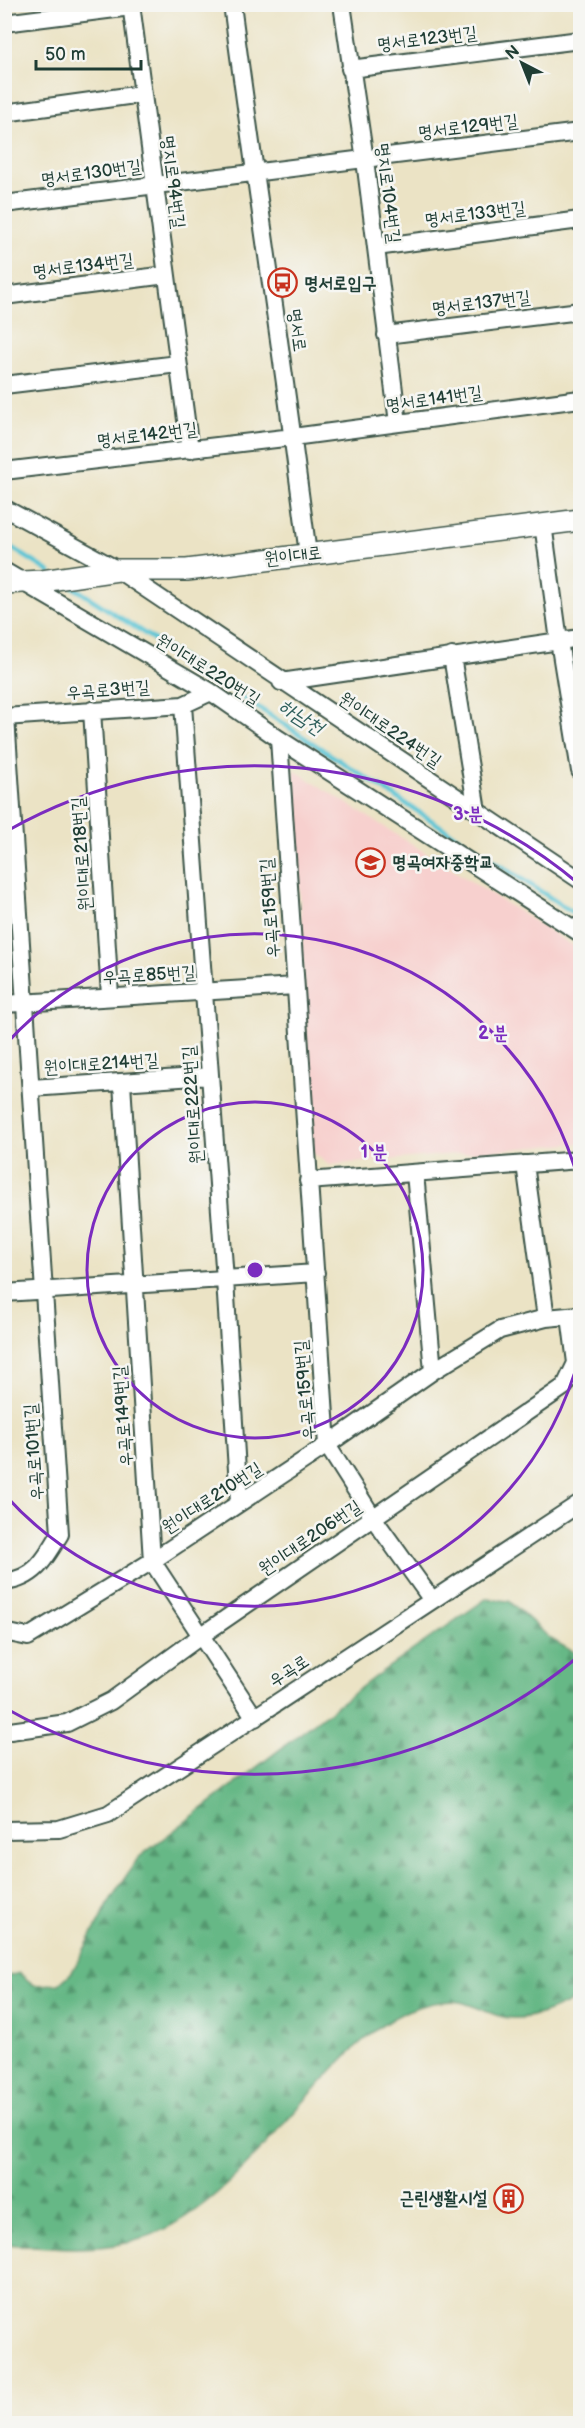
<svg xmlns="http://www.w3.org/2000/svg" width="585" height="2428" viewBox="0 0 585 2428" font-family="'Balsamiq Sans','Poor Story',sans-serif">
<defs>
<pattern id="forest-firs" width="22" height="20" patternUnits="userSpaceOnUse" patternTransform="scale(1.5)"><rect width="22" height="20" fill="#66b886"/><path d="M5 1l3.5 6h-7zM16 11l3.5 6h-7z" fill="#53976e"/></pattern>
</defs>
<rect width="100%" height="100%" fill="#f6f6f2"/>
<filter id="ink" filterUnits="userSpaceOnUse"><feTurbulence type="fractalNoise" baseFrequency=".0167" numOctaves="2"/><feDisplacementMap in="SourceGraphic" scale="12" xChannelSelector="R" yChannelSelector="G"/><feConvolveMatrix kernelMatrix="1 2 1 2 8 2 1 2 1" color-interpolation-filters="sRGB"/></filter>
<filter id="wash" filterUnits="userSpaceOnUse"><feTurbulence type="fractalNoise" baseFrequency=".008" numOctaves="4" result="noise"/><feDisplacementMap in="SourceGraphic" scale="24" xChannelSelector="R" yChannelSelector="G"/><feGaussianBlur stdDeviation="1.35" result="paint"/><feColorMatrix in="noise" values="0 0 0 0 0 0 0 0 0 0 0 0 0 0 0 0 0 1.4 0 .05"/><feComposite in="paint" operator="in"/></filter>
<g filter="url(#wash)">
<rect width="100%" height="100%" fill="#ebe3c5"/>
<!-- built -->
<path fill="#f7d0ce" d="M 294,770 L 580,950 L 580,1143 L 329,1165 L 312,1152 Z"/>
<!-- forest -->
<path fill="url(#forest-firs)" stroke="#427a5d" stroke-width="1.5" d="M 486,1599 L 509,1601 L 551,1639 L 580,1656 L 580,1997 C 560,2006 539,2018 516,2018 C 496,2019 479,2006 460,2002 C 445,1999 421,2005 407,2011 C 372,2027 342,2059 317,2087 C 264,2144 209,2221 131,2242 C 89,2252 47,2247 5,2244 L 5,1977 L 19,1973 L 34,1985 L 59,1984 L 72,1972 L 111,1899 L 138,1858 L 377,1675 Z"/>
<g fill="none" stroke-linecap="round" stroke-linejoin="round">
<!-- stream -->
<path stroke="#5ac5d5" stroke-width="4.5" d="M 4,543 L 50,572
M 70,585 L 580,917"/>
</g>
</g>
<g filter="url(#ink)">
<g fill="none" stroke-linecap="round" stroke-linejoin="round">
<defs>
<path id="minor" d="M 131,4 L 190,450
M 232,4 C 256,188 285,371 308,555
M 342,4 L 365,160 L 398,423
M 4,23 L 131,7
M 350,69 L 580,40
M 4,113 L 142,94
M 4,204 L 580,132
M 376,247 L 580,220
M 4,296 L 166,275
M 386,335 L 580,311
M 4,385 L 178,364
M 4,471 L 293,437 L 580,399
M 4,508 L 118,570 L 580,880
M 543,524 L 559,641 L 580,771
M 4,571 L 211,692 L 279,739 L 580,933
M 452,656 L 477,811
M 281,682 L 580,638
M 183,705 L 225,1280 L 239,1502
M 92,710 L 110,996
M 4,717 L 183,705 L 211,692
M 279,739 L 327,1445 L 374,1519 L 432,1600
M 4,1004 L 295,986
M 122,1083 L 152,1561 L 255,1718
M 31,1088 L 210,1076
M 525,1164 L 546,1318
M 415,1173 L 433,1371
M 308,1181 L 580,1160
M 4,1293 L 316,1273
M 4,1582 C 35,1579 46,1558 60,1534 L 6,717
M 4,1632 L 28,1637 L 152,1561 L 327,1445 L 433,1371 L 500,1330 L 546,1318 L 579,1315
M 4,1730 L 10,1731 L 67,1723 L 111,1701 L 202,1635 L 565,1386 L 576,1363 L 570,1316
M 4,1830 L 59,1829 L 108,1814 L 580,1503"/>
<path id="major" d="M 4,583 L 42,581 L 118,570 L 187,570 L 580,520"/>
</defs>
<!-- minor casing -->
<use href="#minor" stroke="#3e564a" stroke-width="20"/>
<!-- major casing -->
<use href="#major" stroke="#3e564a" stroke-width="24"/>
<!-- minor -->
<use href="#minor" stroke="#fff" stroke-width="16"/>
<!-- major -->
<use href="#major" stroke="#fff" stroke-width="21"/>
</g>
</g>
<!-- distance rings -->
<g fill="none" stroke="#7b2cbf" stroke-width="3">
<circle cx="255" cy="1270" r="168"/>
<path d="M580 1354A336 336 0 0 1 5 1495M5 1045A336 336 0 0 1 580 1186"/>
<path d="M579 1656A504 504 0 0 1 7 1709M7 831A504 504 0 0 1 579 884"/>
</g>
<!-- icons -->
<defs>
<symbol id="bus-ring" viewBox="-11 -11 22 22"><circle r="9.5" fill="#f6f6f2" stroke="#c8321e" stroke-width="1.5"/><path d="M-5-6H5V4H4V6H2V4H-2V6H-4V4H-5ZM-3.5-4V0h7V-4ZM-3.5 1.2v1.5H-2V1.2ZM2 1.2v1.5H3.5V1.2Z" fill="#c8321e"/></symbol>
<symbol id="school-ring" viewBox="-11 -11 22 22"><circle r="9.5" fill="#f6f6f2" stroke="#c8321e" stroke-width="1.5"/><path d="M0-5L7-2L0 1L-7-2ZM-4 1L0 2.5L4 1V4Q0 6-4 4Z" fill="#c8321e"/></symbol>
<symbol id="building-ring" viewBox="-11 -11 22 22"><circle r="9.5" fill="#f6f6f2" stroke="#c8321e" stroke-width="1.5"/><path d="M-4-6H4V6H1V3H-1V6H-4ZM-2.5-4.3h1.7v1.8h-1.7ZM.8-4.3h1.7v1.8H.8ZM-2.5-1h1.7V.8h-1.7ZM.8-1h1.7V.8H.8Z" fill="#c8321e"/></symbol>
</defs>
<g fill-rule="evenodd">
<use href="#bus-ring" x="266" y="266" width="33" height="33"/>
<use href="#school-ring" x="354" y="846" width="33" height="33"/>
<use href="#building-ring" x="492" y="2182" width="33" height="33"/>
</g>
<g text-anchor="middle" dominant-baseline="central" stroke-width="5" stroke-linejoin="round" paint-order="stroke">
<!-- street labels -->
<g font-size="18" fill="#1f3d34" stroke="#f6f6f2">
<text transform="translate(427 39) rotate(-7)">명서로123번길</text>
<text transform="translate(468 127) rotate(-7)">명서로129번길</text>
<text transform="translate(91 173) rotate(-8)">명서로130번길</text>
<text transform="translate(173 182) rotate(83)">명지로94번길</text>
<text transform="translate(388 193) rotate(83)">명지로104번길</text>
<text transform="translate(475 214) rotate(-7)">명서로133번길</text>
<text transform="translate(83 266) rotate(-7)">명서로134번길</text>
<text transform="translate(481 303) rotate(-7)">명서로137번길</text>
<text transform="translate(297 330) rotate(82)">명서로</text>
<text transform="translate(434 399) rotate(-8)">명서로141번길</text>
<text transform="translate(147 435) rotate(-7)">명서로142번길</text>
<text transform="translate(293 556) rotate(-7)">원이대로</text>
<text transform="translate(208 670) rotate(32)">원이대로220번길</text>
<text transform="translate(108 690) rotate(-4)">우곡로3번길</text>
<text transform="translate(390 730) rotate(34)">원이대로224번길</text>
<text transform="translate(82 854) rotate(-94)">원이대로218번길</text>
<text transform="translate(270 908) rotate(-94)">우곡로159번길</text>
<text transform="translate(149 975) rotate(-3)">우곡로85번길</text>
<text transform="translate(101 1064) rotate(-4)">원이대로214번길</text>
<text transform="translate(193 1105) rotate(-94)">원이대로222번길</text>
<text transform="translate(305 1390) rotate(-95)">우곡로159번길</text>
<text transform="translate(123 1416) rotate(-94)">우곡로149번길</text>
<text transform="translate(34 1452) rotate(-94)">우곡로101번길</text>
<text transform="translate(212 1498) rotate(-33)">원이대로210번길</text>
<text transform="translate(310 1538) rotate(-34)">원이대로206번길</text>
<text transform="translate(289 1671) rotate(-33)">우곡로</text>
</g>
<!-- poi labels -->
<g font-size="18" font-weight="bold" fill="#1f3d34" stroke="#f6f6f2" text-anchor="start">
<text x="304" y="283">명서로입구</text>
<text x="392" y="862">명곡여자중학교</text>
<text x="487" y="2198" text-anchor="end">근린생활시설</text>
</g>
<!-- water labels -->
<g font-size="20" font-style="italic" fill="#2e5f5c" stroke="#f6f6f2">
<text transform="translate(301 717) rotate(33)">하남천</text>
</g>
</g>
<circle cx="255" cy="1270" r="9" fill="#7b2cbf" stroke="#f6f6f2" stroke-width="3"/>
<g font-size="18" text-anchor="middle" font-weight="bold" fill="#7b2cbf" stroke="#f6f6f2" stroke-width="5" stroke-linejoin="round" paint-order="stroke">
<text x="468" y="820">3 분</text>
<text x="493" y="1039">2 분</text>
<text x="374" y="1158">1 분</text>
</g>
<!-- margin -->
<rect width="585" height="2428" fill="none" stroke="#f6f6f2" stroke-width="24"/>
<!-- north arrow -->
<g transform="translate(522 63) rotate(318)" stroke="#f6f6f2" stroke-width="4.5" paint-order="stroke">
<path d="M0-4.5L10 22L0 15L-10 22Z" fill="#1f3d34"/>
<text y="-9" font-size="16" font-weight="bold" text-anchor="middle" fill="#1f3d34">N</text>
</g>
<!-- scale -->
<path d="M36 60v9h105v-9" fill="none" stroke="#1f3d34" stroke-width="3"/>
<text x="45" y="60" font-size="18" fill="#1f3d34" stroke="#f6f6f2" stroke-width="4.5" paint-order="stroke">50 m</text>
</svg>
